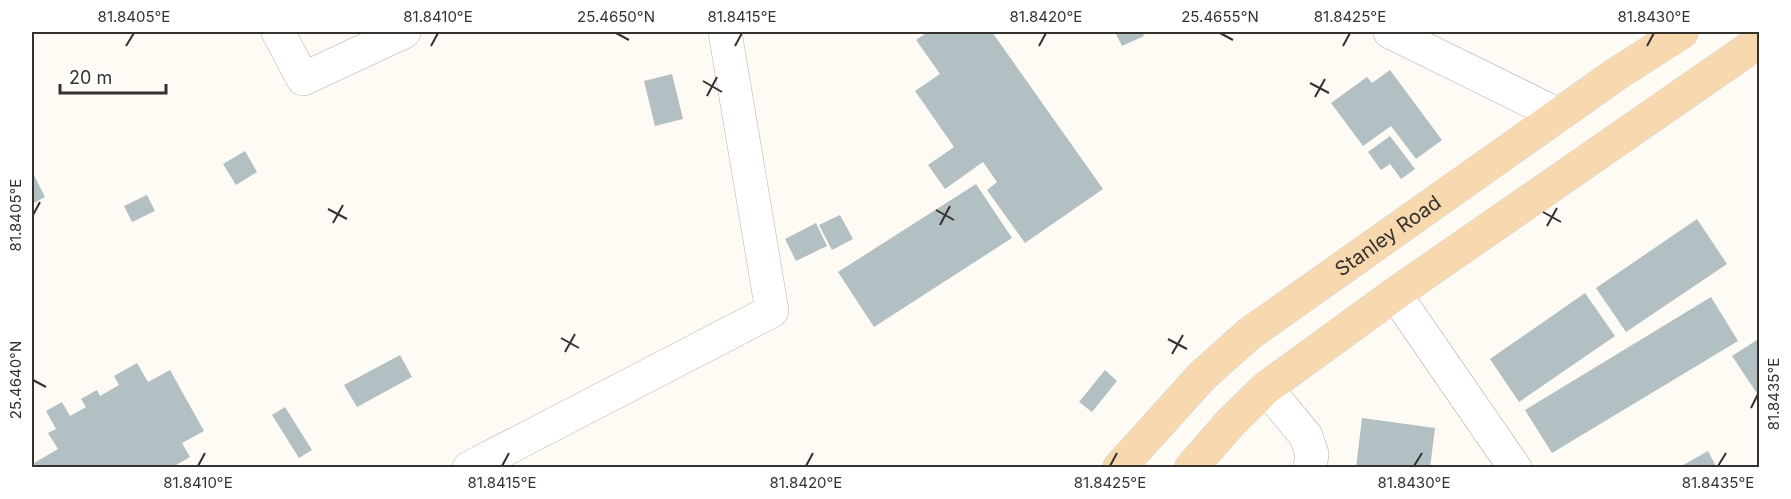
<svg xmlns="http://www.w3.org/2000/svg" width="1791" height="499" viewBox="0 0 1791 499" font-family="Inter,sans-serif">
<rect width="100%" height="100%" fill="#fefaf4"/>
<!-- building -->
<path fill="#b2bfc3" d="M 928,32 L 992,32 L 1103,189 L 1025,243 L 987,190 L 997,182 L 983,162 L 945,189 L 928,165 L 954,147 L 915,91 L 940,74 L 916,40 Z
M 1115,32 L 1142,32 L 1144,36 L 1122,46 Z
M 1390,70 L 1442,140 L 1416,159 L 1391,126 L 1363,146 L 1331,103 L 1367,77 L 1372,83 Z
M 672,74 L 683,119 L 655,126 L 644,81 Z
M 1390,136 L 1415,169 L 1401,179 L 1390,164 L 1381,170 L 1368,152 Z
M 245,151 L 257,172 L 236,185 L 223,164 Z
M 32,171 L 45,197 L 32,204 Z
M 976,184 L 1012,238 L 874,327 L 838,272 Z
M 147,195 L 155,211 L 132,222 L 124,206 Z
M 840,215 L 853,239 L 832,250 L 819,225 Z
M 1697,219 L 1727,264 L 1626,332 L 1596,288 Z
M 816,223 L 827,246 L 796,261 L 785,239 Z
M 1585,293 L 1615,336 L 1519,402 L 1490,359 Z
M 1711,297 L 1738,341 L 1552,453 L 1525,410 Z
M 1760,338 L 1760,398 L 1732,356 Z
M 400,355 L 412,377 L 357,407 L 344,385 Z
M 137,363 L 148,382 L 170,370 L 204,431 L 182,443 L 190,457 L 171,468 L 36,468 L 34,463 L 58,449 L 48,433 L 56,429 L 46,411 L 62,402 L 70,416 L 86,407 L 81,399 L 97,390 L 100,396 L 119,385 L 114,376 Z
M 1105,370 L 1117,381 L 1092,412 L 1079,402 Z
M 285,407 L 312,450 L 299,458 L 272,415 Z
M 1362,418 L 1435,428 L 1430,468 L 1356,468 Z
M 1708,451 L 1717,468 L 1678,468 Z"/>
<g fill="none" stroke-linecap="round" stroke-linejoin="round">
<defs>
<path id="minor" d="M 278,32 L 303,79 L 404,32
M 1390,32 L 1555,113 L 1561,113
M 1395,294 L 1515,468
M 1266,388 L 1306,436 L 1312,454 L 1310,468
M 469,468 L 772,311 L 725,32"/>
<g id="primary">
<path id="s1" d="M 1119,468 L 1202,376 L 1249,334 L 1615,75 L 1682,32"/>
<path d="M 1191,468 L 1231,422 L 1266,388 L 1395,294 L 1760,41"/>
</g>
</defs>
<!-- minor casing -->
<use href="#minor" stroke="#b8b1a8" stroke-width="34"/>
<!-- primary casing -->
<use href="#primary" stroke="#d7d6d5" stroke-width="34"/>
<!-- minor -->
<use href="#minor" stroke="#fff" stroke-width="33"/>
<!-- primary -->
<use href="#primary" stroke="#f7d8af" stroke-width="33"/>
</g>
<!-- ticks -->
<path fill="none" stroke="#35322e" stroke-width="2" d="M 616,33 L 629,40M 1220,33 L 1233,40M 126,46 L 134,33M 431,46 L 438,33M 735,46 L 742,33M 1039,46 L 1046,33M 1343,46 L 1350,33M 1647,46 L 1654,33M 703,81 L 722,92M 1310,83 L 1329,93M 707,96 L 717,77M 1315,97 L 1325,79M 328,209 L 347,219M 936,210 L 954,220M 1543,212 L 1561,222M 33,215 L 40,202M 333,223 L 343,205M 940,225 L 950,206M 1547,226 L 1557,208M 561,338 L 579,348M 1168,339 L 1187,349M 565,352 L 575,334M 1172,354 L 1183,335M 33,380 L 46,387M 1751,408 L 1758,394M 198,466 L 205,453M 502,466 L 509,453M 806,466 L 813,453M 1110,466 L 1117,453M 1414,466 L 1422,453M 1718,466 L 1726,453"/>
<g text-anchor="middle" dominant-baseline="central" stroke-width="5" stroke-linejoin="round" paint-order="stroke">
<!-- street labels -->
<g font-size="20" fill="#35322e" stroke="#fff">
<text stroke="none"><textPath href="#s1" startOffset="357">Stanley Road</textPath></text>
</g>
</g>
<!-- border -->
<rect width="1791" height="499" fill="none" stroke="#ffffff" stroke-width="66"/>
<!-- scale -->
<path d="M60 84v9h106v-9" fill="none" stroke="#35322e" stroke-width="3"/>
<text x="69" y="84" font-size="18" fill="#35322e" stroke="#ffffff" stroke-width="4.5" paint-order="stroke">20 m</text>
<rect x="33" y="33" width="1725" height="433" fill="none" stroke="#35322e" stroke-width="2"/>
<g font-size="15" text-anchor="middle" fill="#35322e">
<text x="134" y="22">81.8405°E</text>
<text x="438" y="22">81.8410°E</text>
<text x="616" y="22">25.4650°N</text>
<text x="742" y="22">81.8415°E</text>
<text x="1046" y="22">81.8420°E</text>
<text x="1220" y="22">25.4655°N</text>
<text x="1350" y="22">81.8425°E</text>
<text x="1654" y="22">81.8430°E</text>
<text transform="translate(16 215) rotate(-90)" y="5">81.8405°E</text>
<text transform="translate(16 380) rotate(-90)" y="5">25.4640°N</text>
<text transform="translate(1774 394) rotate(-90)" y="5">81.8435°E</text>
<text x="198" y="488">81.8410°E</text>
<text x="502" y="488">81.8415°E</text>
<text x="806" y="488">81.8420°E</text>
<text x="1110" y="488">81.8425°E</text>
<text x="1414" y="488">81.8430°E</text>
<text x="1718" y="488">81.8435°E</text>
</g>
</svg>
